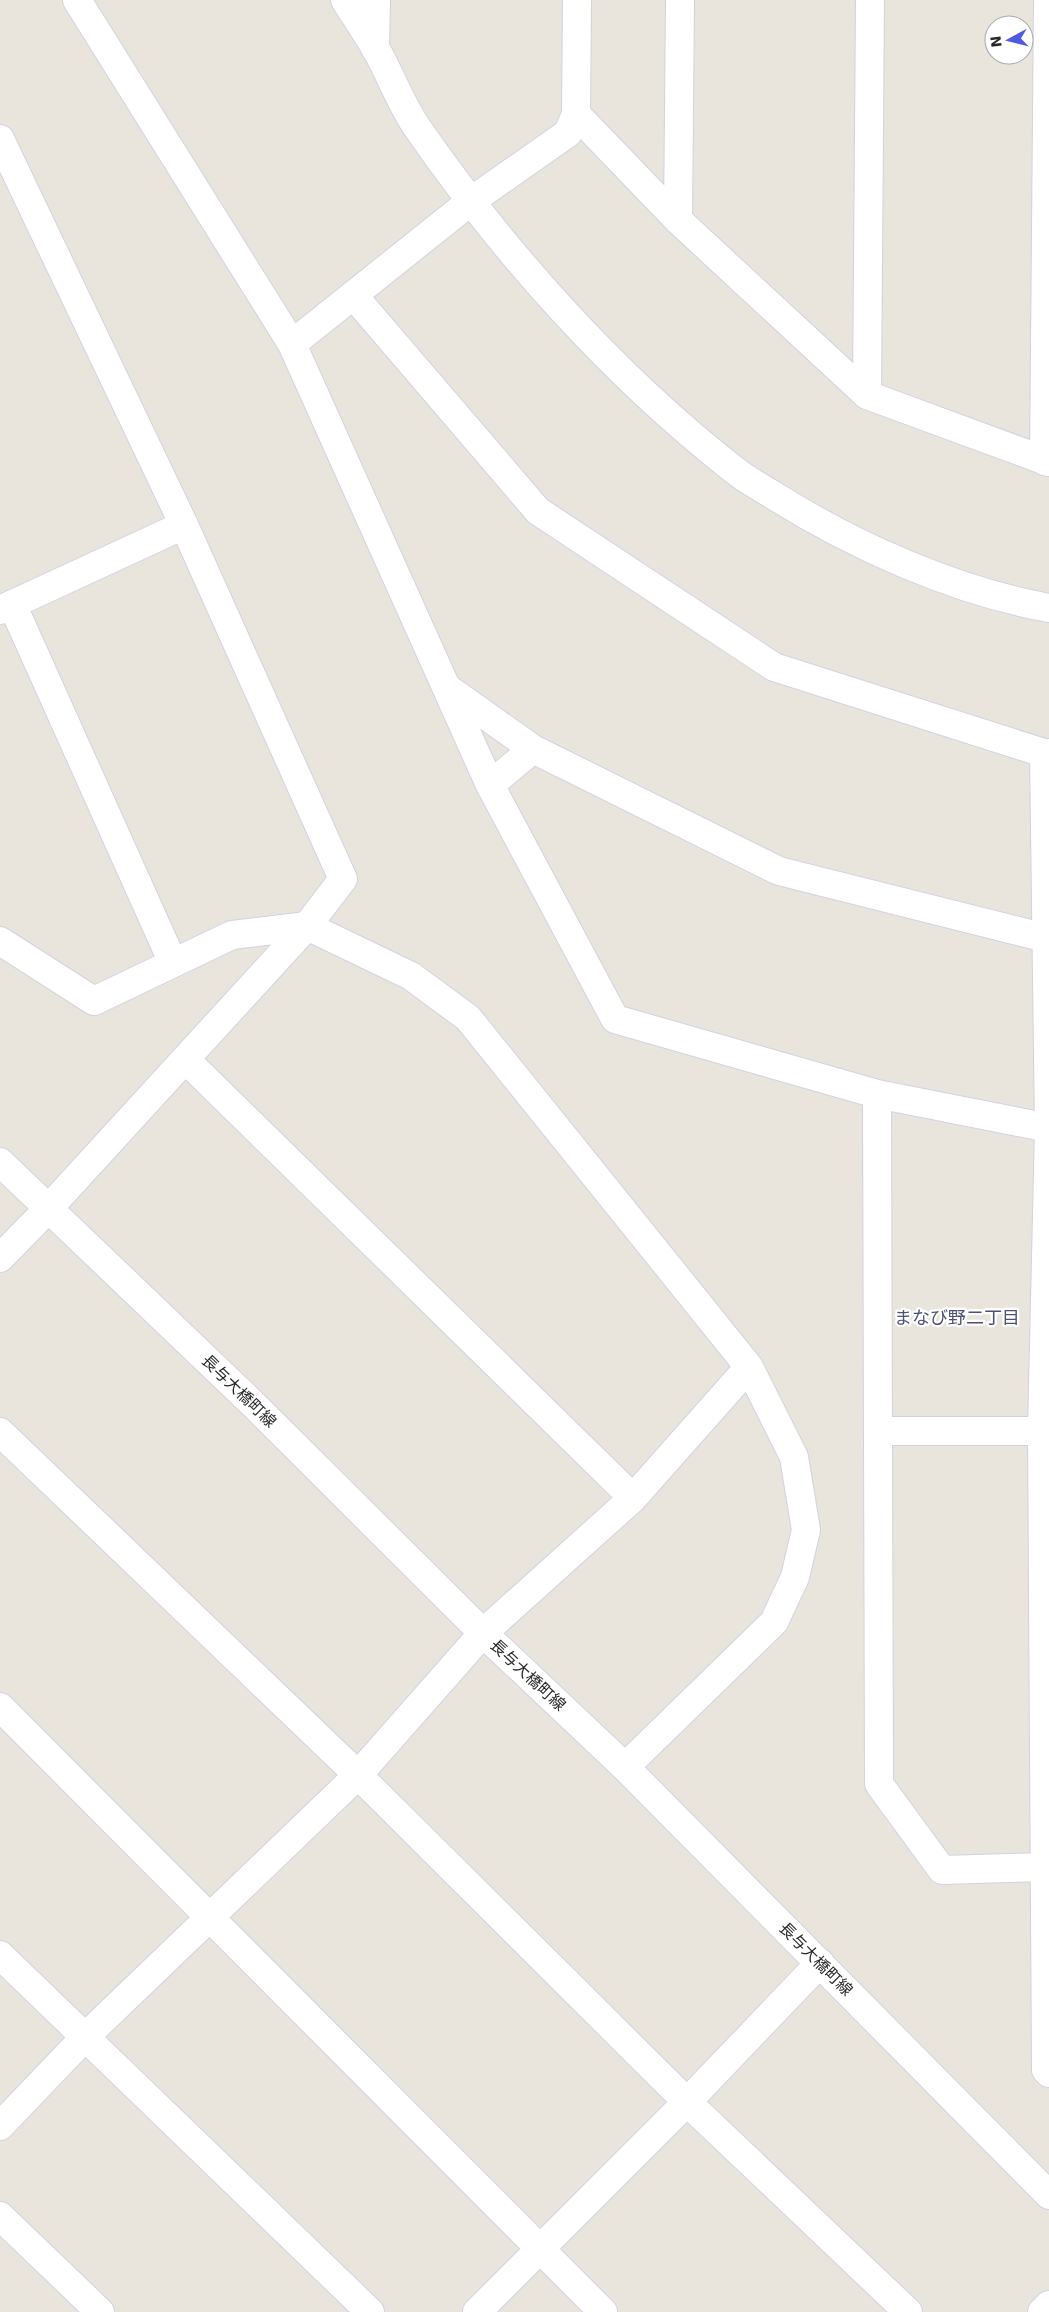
<svg xmlns="http://www.w3.org/2000/svg" width="1049" height="2312" viewBox="0 0 1049 2312" font-family="'DejaVu Sans','Noto Sans JP',sans-serif">
<rect width="100%" height="100%" fill="#e9e5dc"/>
<g fill="none" stroke-linecap="round" stroke-linejoin="round">
<defs>
<path id="street" d="M 77,0 L 292,344 L 490,785 L 615,1019 L 877,1094 L 1049,1128
M 375,48 L 376,0
M 576,114 L 678,220 L 867,395 L 1049,462
M 0,139 L 184,525 L 0,610
M 678,220 L 680,0
M 353,295 L 538,511 L 774,667 L 1044,753
M 292,344 L 471,201 L 568,133 L 576,114 L 577,0
M 867,395 L 870,0
M 1044,461 L 1048,0
M 12,604 L 173,963
M 447,688 L 533,749 L 779,871 L 1046,938
M 1049,753 L 1044,753 L 1049,1128 L 1042,1431 L 1046,2070 L 1049,2073
M 490,785 L 533,749
M 0,941 L 94,1001 L 232,935 L 307,926 L 411,976 L 468,1018 L 749,1367 L 794,1457 L 806,1530 L 795,1577 L 774,1622 L 625,1767
M 185,1059 L 633,1498
M 877,1094 L 879,1784 L 942,1870 L 1045,1867
M 0,1258 L 48,1209 L 307,926 L 343,879 L 184,525
M 878,1431 L 1049,1431
M 0,1432 L 358,1775 L 687,2102 L 908,2312
M 0,1707 L 603,2312
M 0,1955 L 370,2312
M 0,2126 L 86,2036 L 358,1775 L 483,1633 L 633,1498 L 749,1367
M 0,2216 L 100,2312
M 477,2312 L 687,2102 L 820,1963
M 1042,2312 L 1049,2305"/>
<path id="secondary" d="M 345,0 C 355,16 366,32 376,49 C 390,74 400,102 416,126 C 503,252 612,374 733,469 C 745,479 760,487 773,495 C 854,546 955,591 1049,608
M 0,1162 L 255,1406 L 483,1633 L 625,1767 L 1049,2195"/>
</defs>
<!-- street casing -->
<use href="#street" stroke="#d1d2e0" stroke-width="30"/>
<!-- secondary casing -->
<use href="#secondary" stroke="#d1d2e0" stroke-width="30"/>
<!-- street -->
<use href="#street" stroke="#fff" stroke-width="28"/>
<!-- secondary -->
<use href="#secondary" stroke="#fff" stroke-width="28"/>
</g>
<g text-anchor="middle" dominant-baseline="central" stroke-width="4.5" stroke-linejoin="round" paint-order="stroke">
<!-- street labels -->
<g font-size="16" fill="#282828" stroke="#fff">
<text transform="translate(239 1391) rotate(44)">長与大橋町線</text>
<text transform="translate(528 1675) rotate(43)">長与大橋町線</text>
<text transform="translate(816 1959) rotate(45)">長与大橋町線</text>
</g>
<!-- neighbourhood labels -->
<g font-size="18" fill="#4e5174" stroke="#fff">
<text x="957" y="1317">まなび野二丁目</text>
</g>
</g>
<!-- north arrow -->
<g transform="translate(1009 40) rotate(263)"><circle r="24" fill="#ffffff" stroke="#a9a9a9"/>
<path d="M0-4L9 19L0 12L-9 19Z" fill="#4e59e4"/>
<text y="-8" font-size="14" font-weight="bold" text-anchor="middle" fill="#282828">N</text>
</g>
</svg>
